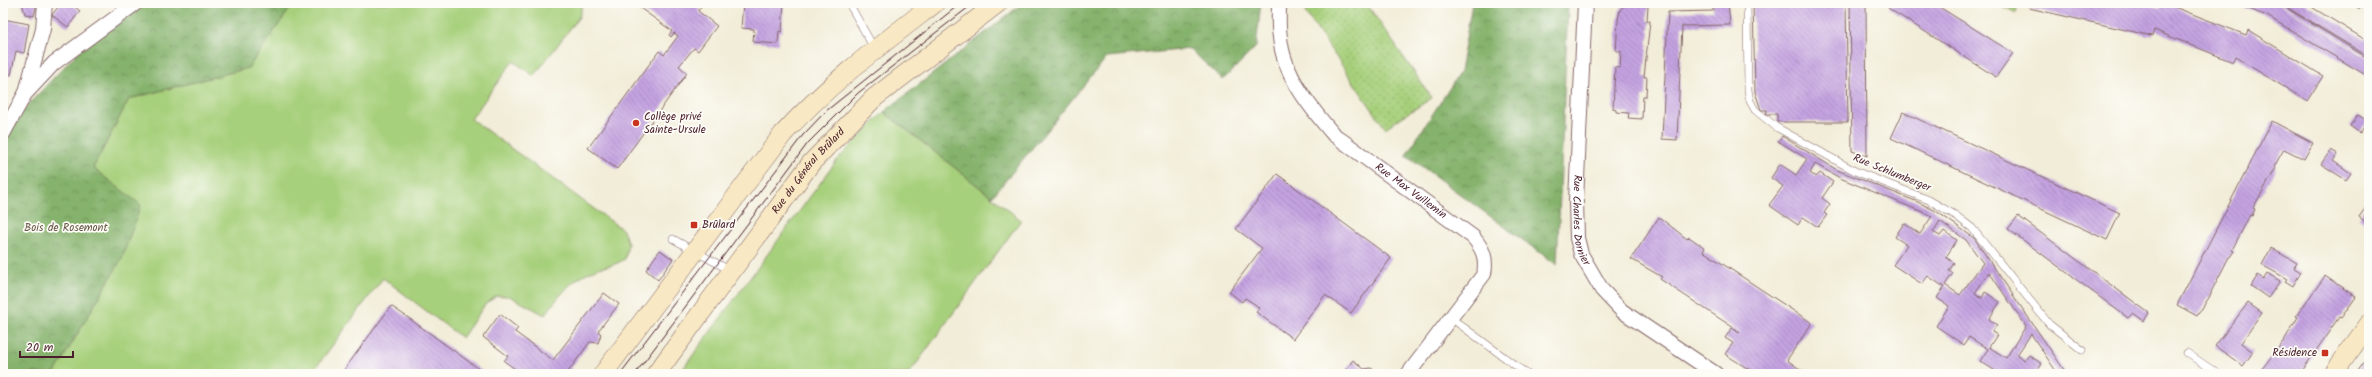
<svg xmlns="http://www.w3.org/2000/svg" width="2372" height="377" viewBox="0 0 2372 377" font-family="Kalam,sans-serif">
<defs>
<pattern id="forest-crowns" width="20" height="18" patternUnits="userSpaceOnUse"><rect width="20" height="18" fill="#85b26c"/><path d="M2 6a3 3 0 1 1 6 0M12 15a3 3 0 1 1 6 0" fill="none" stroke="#6f9059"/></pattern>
<pattern id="garden-dots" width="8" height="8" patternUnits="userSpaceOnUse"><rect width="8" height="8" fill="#a7d07c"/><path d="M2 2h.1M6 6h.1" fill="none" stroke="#91b26b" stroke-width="1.8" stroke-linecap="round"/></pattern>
<pattern id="building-back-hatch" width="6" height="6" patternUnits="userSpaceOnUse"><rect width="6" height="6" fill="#c4a3e1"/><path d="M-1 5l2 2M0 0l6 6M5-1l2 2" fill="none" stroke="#a184b7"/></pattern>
</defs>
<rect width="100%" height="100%" fill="#fdfcf7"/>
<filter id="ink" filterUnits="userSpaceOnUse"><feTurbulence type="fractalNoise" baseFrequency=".025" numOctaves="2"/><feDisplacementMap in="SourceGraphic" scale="8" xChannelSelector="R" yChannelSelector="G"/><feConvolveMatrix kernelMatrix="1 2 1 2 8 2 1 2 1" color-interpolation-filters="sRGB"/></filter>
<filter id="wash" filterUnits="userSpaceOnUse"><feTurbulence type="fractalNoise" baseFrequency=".012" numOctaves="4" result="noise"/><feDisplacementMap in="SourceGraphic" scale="16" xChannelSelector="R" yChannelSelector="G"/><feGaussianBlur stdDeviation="0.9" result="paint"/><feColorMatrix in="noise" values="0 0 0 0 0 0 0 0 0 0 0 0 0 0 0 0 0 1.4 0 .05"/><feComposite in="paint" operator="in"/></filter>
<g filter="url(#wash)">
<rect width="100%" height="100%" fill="#f2edd8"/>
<!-- grass -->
<path fill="#a7d07c" stroke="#787854" d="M 294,3 L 583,3 L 579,17 L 534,76 L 513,61 L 471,119 L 623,230 L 628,244 L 625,259 C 611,268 603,265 591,271 C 570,280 558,298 545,315 L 509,296 L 496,296 L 484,306 L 462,338 L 383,278 L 311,374 L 54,374 L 122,258 L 93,168 L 129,99 L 248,68 Z
M 1997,3 L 2018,3 L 2016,13 Z
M 884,112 L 1021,220 L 909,374 L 679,374 L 838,159 Z"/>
<!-- forest -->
<path fill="url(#forest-crowns)" stroke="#68684c" d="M 148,3 L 294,3 L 248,68 L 129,99 L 93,168 L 141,205 L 122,258 L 54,374 L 3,374 L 3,143 L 23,110 L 79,51 Z
M 1023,3 L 1261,3 L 1256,47 L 1223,80 L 1190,49 L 1107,57 L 992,197 L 884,112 Z
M 1472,3 L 1568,3 L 1557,265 L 1406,155 L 1460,72 Z"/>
<!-- garden -->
<path fill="url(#garden-dots)" stroke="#787854" d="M 1319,3 L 1366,3 L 1432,98 L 1385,128 L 1305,12 Z"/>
<g id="blocks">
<!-- building -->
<path fill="url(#building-back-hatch)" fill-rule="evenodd" d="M 22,3 L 37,3 L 34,16 L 25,14 Z
M 61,3 L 70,3 L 80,11 L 68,27 L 52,15 Z
M 633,3 L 697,3 L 701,6 L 698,11 L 717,26 L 698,51 L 694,48 L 679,66 L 687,73 L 617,169 L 588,148 L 659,51 L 664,55 L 678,36 L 674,33 L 671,37 L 669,35 L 672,31 Z
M 743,3 L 784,3 L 782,32 L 779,31 L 778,44 L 753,42 L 754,29 L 741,28 Z
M 1646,3 L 1648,6 L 1647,21 L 1650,21 L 1644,77 L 1647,77 L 1646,96 L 1643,96 L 1642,119 L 1628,118 L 1629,113 L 1616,112 L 1616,110 L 1613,109 L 1615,67 L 1620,68 L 1621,51 L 1616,51 L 1618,20 L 1620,10 L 1626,4 L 1643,5 Z
M 1713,3 L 1728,3 L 1730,25 L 1682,26 L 1677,140 L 1662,139 L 1668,12 L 1713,11 Z
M 1753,3 L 1846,3 L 1848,122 L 1777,122 L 1777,114 L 1766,114 L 1767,110 L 1761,110 L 1755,92 Z
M 1850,3 L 1866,3 L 1867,156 L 1852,151 Z
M 1892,3 L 1933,3 L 2013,53 L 1996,77 L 1888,8 Z
M 2030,3 L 2139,3 L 2161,8 L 2164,3 L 2246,35 L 2248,30 L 2323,76 L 2307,101 L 2235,57 L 2233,62 L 2154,30 L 2152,36 L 2029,8 Z
M 2233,3 L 2278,3 L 2369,59 L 2369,77 L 2267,16 Z
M 2280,3 L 2305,3 L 2369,42 L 2369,57 Z
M 2354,3 L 2369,3 L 2369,11 L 2361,7 L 2360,9 L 2353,5 Z
M 3,19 L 29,24 L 24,53 L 16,51 L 11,75 L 3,74 Z
M 1903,112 L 2120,213 L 2107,240 L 1891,138 Z
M 2358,115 L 2368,121 L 2360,133 L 2350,126 Z
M 2272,121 L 2313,143 L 2304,159 L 2284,149 L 2274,167 L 2276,168 L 2253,208 L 2255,209 L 2252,216 L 2250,215 L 2232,250 L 2234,251 L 2230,257 L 2229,257 L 2211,292 L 2212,293 L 2197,316 L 2177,305 Z
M 1782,136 L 1837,170 L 1918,202 L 1936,211 L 1974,238 L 2067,374 L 2058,374 L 2031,334 L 2017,355 L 2025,360 L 2029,355 L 2042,364 L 2035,374 L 1991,374 L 1994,370 L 1980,361 L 1988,349 L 1969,337 L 1964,345 L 1936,326 L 1949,306 L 1937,298 L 1944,287 L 1928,276 L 1922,284 L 1893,265 L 1907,245 L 1895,237 L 1904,223 L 1920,234 L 1932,216 L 1840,178 L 1815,164 L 1810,173 L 1816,177 L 1820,173 L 1833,182 L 1822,198 L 1830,204 L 1824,213 L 1827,215 L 1818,227 L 1803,217 L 1798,225 L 1769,205 L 1783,186 L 1771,178 L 1780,164 L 1796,175 L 1807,159 L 1778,141 ZM 1940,221 L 1966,240 L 1983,263 L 1960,295 L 1945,285 L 1953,273 L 1949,271 L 1954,263 L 1946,257 L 1957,240 L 1944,231 L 1940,236 L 1933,232 ZM 1989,272 L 2026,326 L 2006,358 L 1989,347 L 1997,335 L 1992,332 L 1997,325 L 1989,319 L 2000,302 L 1985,292 L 1982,298 L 1975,293 Z
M 2331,150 L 2338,154 L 2333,161 L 2351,173 L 2346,180 L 2321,164 Z
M 1277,174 L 1391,258 L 1351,313 L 1325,295 L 1293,339 L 1256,312 L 1259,308 L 1256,305 L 1245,298 L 1242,302 L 1229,292 L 1262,248 L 1236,229 Z
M 2369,203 L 2369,224 L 2359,217 Z
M 2018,216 L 2149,313 L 2144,321 L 2133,313 L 2128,318 L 2008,229 Z
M 1659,217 L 1687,239 L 1689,237 L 1705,248 L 1703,251 L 1812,323 L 1787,360 L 1807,374 L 1756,374 L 1725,354 L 1733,343 L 1725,338 L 1732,328 L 1739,333 L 1740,332 L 1660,279 L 1662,277 L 1631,259 Z
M 2271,248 L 2297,263 L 2294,268 L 2301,272 L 2293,286 L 2285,281 L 2287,279 L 2262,265 Z
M 660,250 L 673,259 L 658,280 L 646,270 Z
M 2267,273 L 2280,281 L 2268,298 L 2251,286 L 2258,275 L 2263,279 Z
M 2325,276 L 2356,297 L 2341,318 L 2339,317 L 2300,374 L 2258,374 L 2285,339 L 2298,317 L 2296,316 Z
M 604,293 L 619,304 L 598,331 L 601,334 L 598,343 L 590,342 L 568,372 L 569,374 L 522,374 L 504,361 L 508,356 L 483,337 L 500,314 L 518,328 L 515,332 L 553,360 Z
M 2248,303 L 2262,313 L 2241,343 L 2253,352 L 2243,366 L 2215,346 Z
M 391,306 L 410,319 L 486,374 L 341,374 Z
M 2368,356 L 2369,374 L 2355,374 Z
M 1353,360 L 1364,369 L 1371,368 L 1379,374 L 1343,374 Z"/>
</g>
</g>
<g filter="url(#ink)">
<use href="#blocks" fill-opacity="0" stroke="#856768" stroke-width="1"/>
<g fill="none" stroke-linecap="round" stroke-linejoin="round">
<defs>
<path id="service" d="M 1747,3 L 1748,90 L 1750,101 L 1755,110 L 1776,127 L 1855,171 L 1929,200 L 1955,215 L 1972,228 L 2049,324 L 2082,350
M 851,7 L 875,50
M 673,239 L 731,271
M 1451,318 L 1527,374
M 2187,353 L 2218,374"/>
<g id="minor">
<path id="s1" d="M 1279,3 C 1279,14 1278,26 1280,37 C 1283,74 1310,107 1333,134 L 1473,237 C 1483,249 1487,258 1484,274 L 1408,374"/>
<path id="s2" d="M 1585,3 L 1576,201 L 1577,238 L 1581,254 L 1602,290 L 1622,311 L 1716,374"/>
<path d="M 26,92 L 43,29 L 45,3"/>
<path d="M 3,134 L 25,94 L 54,63 L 136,3"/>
</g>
<g id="secondary">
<path d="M 603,374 L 783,134 C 828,84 882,44 935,3"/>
<path id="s3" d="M 656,374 L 811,163 L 874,98 L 998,3"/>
<path d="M 2333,374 L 2369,324"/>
</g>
</defs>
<!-- service casing -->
<use href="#service" stroke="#856768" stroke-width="8"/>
<!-- minor casing -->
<use href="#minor" stroke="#856768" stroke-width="16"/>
<!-- secondary casing -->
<use href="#secondary" stroke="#856768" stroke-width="20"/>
<!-- service -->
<use href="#service" stroke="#fff" stroke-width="7"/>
<!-- minor -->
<use href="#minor" stroke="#fff" stroke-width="14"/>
<!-- secondary -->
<use href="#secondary" stroke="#f8e8c3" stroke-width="19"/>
<!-- tram -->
<path stroke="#4a1f2b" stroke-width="1" d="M 620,374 L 803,135 L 826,111 L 961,3
M 635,374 L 808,143 L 858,93 L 974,3"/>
</g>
</g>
<!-- markers -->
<g fill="#c8321e" stroke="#fdfcf7" stroke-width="1.5">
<circle cx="636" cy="123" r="4"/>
<rect x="690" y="221" width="8" height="8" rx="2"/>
<rect x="2321" y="349" width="8" height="8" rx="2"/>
</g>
<g text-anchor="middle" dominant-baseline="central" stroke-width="3.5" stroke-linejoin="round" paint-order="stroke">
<!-- poi labels -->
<g font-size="11" fill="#4a1f2b" stroke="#fdfcf7" text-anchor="start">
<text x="644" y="117">Collège privé<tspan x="644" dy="13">Sainte-Ursule</tspan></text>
<text x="702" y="225">Brûlard</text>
<text x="2317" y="353" text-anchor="end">Résidence</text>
</g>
<!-- street labels -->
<g font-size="11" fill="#4a1f2b" stroke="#fdfcf7">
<text stroke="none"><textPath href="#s3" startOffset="254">Rue du Général Brûlard</textPath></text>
<text transform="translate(1892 173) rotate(22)">Rue Schlumberger</text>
<text stroke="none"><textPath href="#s1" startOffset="243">Rue Max Vuillemin</textPath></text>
<text stroke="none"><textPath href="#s2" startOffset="218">Rue Charles Dornier</textPath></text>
</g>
<!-- park labels -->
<g font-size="11" fill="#665443" stroke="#fdfcf7">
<text x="66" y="228">Bois de Rosemont</text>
</g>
</g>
<!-- margin -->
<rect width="2372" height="377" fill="none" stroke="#fdfcf7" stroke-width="16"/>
<!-- scale -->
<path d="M20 351v6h53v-6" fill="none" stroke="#4a1f2b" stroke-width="2"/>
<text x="26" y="351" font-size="12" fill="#4a1f2b" stroke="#fdfcf7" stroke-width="3" paint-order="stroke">20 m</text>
</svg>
